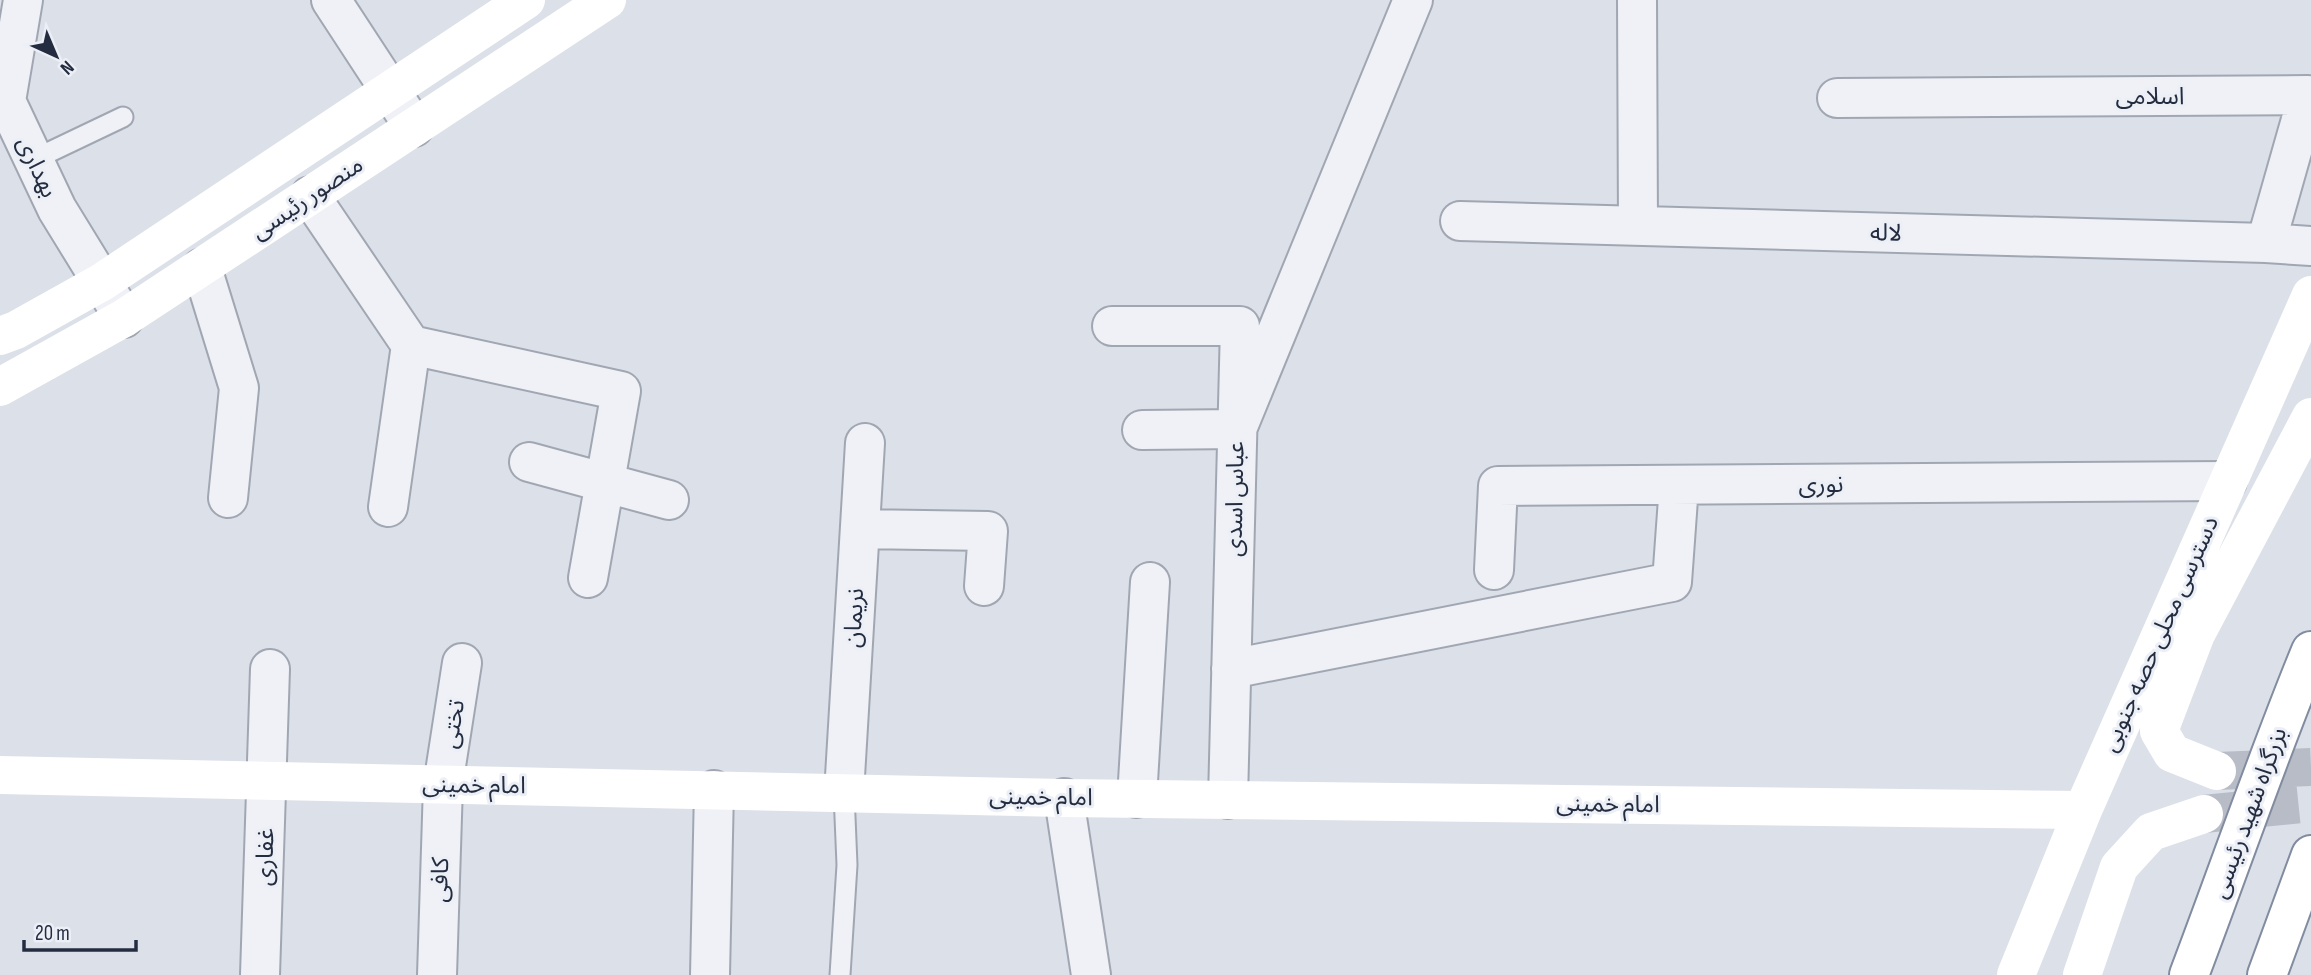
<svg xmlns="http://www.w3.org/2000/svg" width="2311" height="975" viewBox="0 0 2311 975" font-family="'Sofia Sans Condensed','Noto Sans Arabic',sans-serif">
<rect width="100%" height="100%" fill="#dce0e8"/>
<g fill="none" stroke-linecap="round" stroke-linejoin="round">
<!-- secondary-tunnel -->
<path stroke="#b7bcc6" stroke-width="38" stroke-dasharray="38 19" stroke-linecap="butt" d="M 2217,771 L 2311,767
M 2204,814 L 2311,803"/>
<defs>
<path id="lane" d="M 35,159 L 123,117
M 840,975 L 847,865 L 844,793"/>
<path id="street" d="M 23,0 L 6,101 L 57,209 L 124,318
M 331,0 L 414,127
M 1637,0 L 1638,226
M 1837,98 L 2308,95 L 2266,243
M 310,196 L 411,345 L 388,507
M 1460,221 L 2266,243 L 2311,246
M 202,268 L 239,388 L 228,498
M 1112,326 L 1240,326 L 1228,799
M 411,345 L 621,391 L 588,578
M 1142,430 L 1237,429 L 1413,0
M 529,462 L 669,500
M 860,529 L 988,531 L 984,586
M 1494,570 L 1498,486 L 2227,481
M 1231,669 L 1672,582 L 1679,485
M 844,793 L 865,443
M 1064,798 L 1091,975
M 1137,798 L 1150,582
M 260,975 L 270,669
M 437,975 L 443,785 L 462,663
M 710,975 L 714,790"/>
<path id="highway" d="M 2189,975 C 2230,867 2267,758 2311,651
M 2267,975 L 2311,855"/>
</defs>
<!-- lane casing -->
<use href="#lane" stroke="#a1a7b2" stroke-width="23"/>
<!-- street casing -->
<use href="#street" stroke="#a1a7b2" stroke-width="42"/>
<!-- highway casing -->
<use href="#highway" stroke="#828ca0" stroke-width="42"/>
<!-- lane -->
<use href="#lane" stroke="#eff1f6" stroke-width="19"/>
<!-- street -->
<use href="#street" stroke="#eff1f6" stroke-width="38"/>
<!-- secondary -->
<path stroke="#fff" stroke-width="38" d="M 0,336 L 16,330 L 102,282 L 526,0
M 0,387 L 124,318 L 607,0
M 2217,771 L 2172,753 L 2159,731 L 2196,634 L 2311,417
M 0,775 L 1064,798 L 2083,810
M 2016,975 L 2083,810 L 2311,295
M 2082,975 L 2119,867 L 2151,832 L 2204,814"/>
<!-- highway -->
<use href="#highway" stroke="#fff" stroke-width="38"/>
</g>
<g text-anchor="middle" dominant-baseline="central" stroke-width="6" stroke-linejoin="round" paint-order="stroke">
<!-- street labels -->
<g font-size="24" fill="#242d40" stroke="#eceff6">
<text x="2150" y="96">اسلامی</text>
<text transform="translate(37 167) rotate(65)">بهداری</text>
<text transform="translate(307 198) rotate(-34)">منصور رئیسی</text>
<text transform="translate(1886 233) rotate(2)">لاله</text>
<text x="1821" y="484">نوری</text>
<text transform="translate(1235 499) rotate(-89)">عباس اسدی</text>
<text transform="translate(854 618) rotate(-87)">نریمان</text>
<text transform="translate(2160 634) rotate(-66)">دسترسی محلی حصه جنوبی</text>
<text transform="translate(453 724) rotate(-81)">تختی</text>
<text transform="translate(474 785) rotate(1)">امام خمینی</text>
<text transform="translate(1041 797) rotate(1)">امام خمینی</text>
<text transform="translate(1608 804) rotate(1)">امام خمینی</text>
<text transform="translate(2249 813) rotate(-70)">بزرگراه شهید رئیسی</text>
<text transform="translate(265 857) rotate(-88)">غفاری</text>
<text transform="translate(440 880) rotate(-88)">کافی</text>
</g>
</g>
<!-- north arrow -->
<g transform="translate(56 56) rotate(136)" stroke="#eceff6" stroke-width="5" paint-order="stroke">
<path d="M0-5L12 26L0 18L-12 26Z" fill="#242d40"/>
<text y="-10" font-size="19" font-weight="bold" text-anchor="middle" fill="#242d40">N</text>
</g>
<!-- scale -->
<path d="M24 940v10h112v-10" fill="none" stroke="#242d40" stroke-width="3.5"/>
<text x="35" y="940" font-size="21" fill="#242d40" stroke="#eceff6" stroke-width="5" paint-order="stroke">20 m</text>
</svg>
